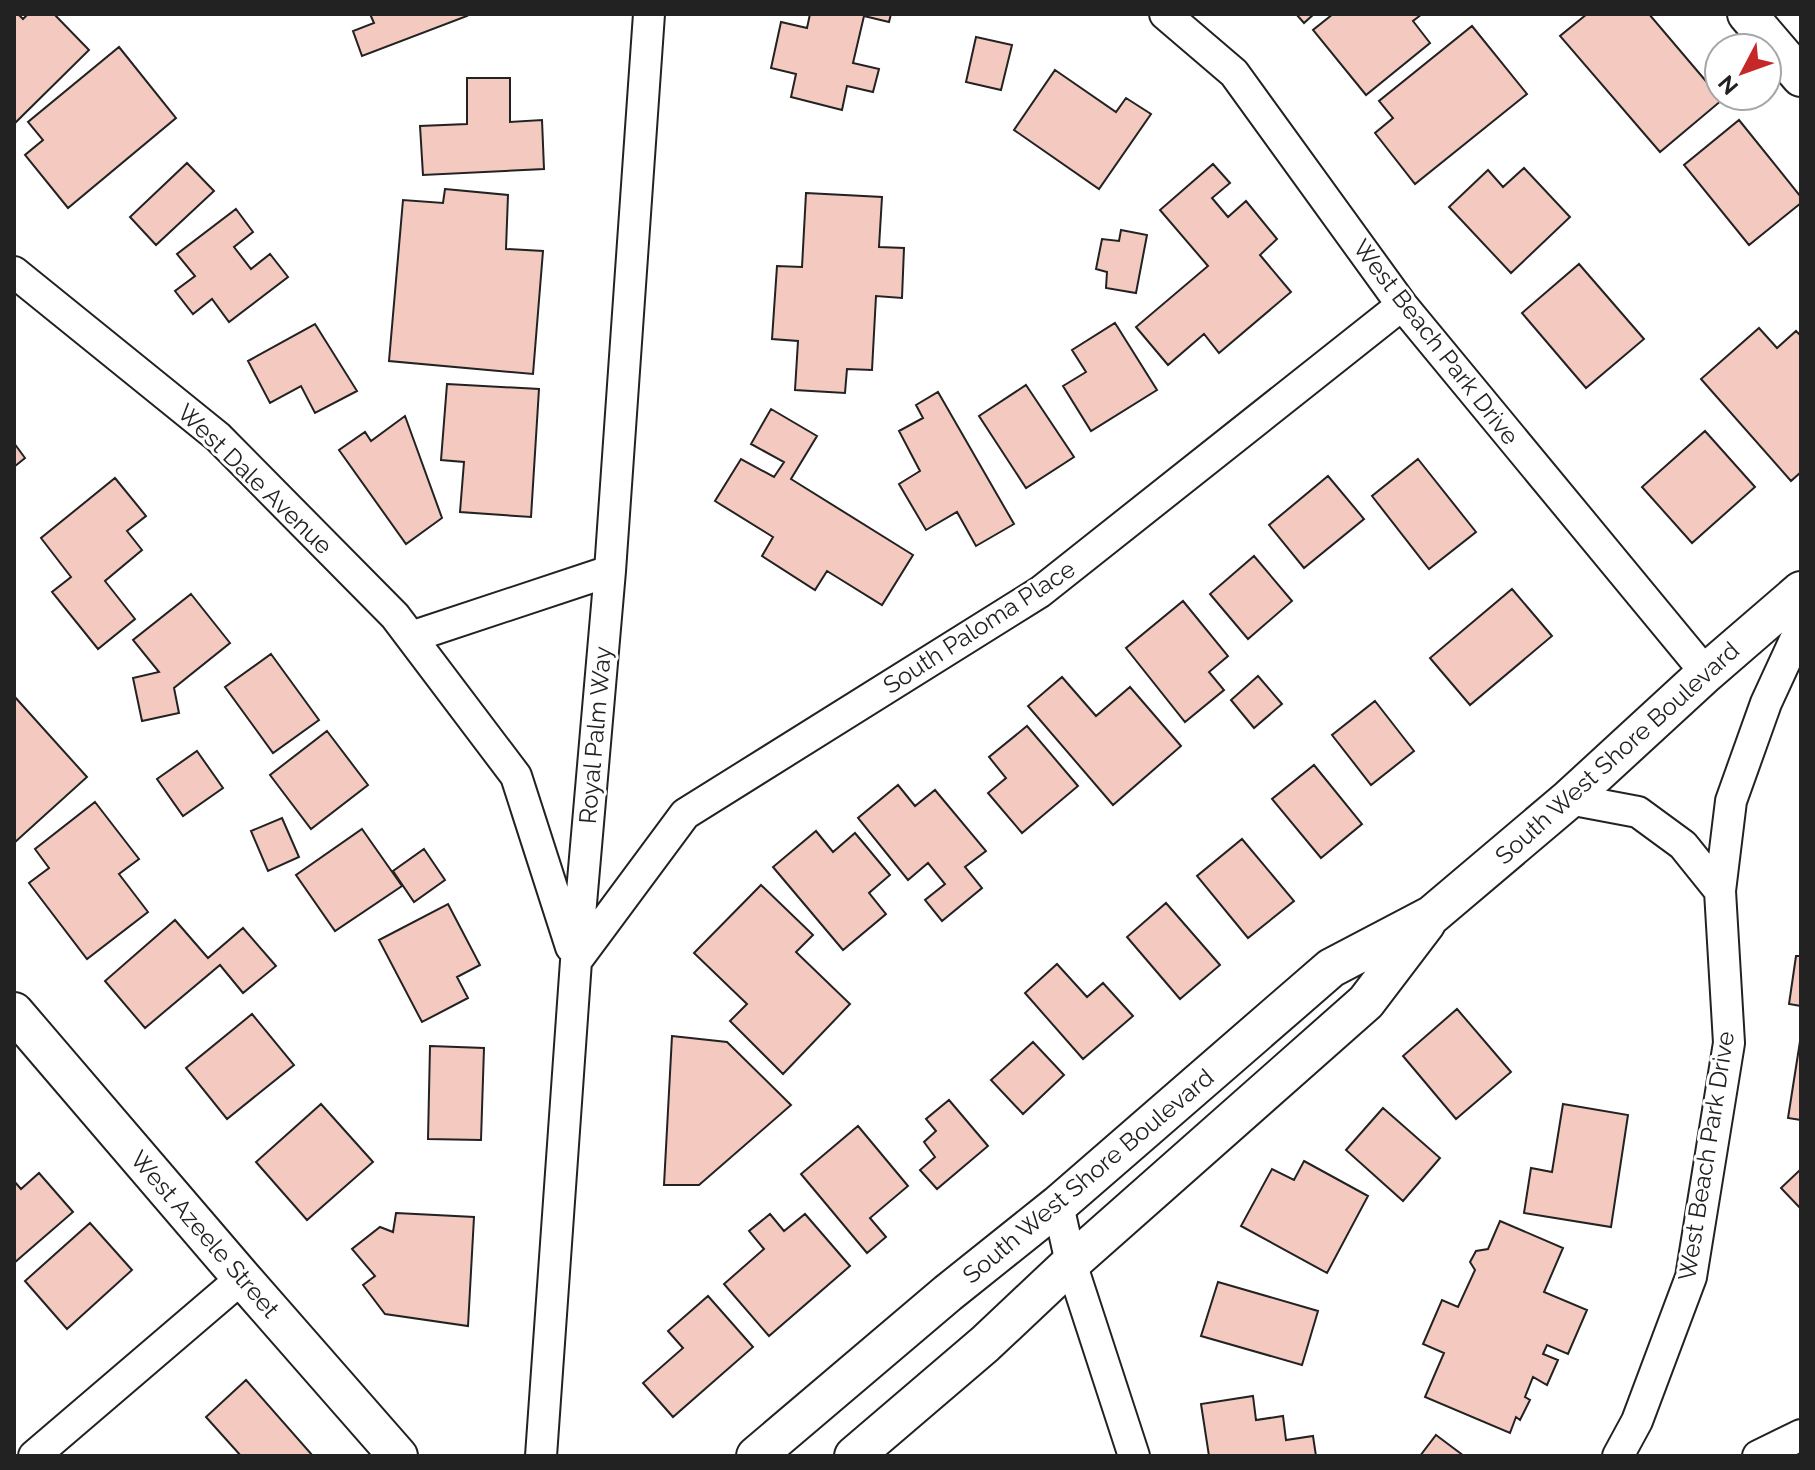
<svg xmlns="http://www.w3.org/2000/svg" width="1815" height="1470" viewBox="0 0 1815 1470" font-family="Raleway,sans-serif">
<rect width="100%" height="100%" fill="#fff"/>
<!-- building -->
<path fill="#f3c9c0" stroke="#222" stroke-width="2" d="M 14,14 L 18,14 L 23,19 L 28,14 L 54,14 L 89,50 L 14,124 Z
M 370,14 L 466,14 L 467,16 L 362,56 L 353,31 L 374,23 Z
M 810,14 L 891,14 L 889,22 L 864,16 L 853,63 L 879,69 L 873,92 L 847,86 L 842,110 L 791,97 L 796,74 L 771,68 L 781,22 L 807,28 Z
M 1296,14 L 1314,14 L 1304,23 Z
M 1333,14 L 1422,14 L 1413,21 L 1430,43 L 1366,95 L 1313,30 Z
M 1587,14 L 1649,14 L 1722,100 L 1660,152 L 1560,36 Z
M 1472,26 L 1527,94 L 1415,184 L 1375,133 L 1393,118 L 1379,101 Z
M 976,37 L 1012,45 L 1001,90 L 966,82 Z
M 119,47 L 176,118 L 68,208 L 25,155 L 43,140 L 28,122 Z
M 1055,70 L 1116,112 L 1126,98 L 1151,114 L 1099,189 L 1014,130 Z
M 467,78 L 510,78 L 510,122 L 542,120 L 544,169 L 423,175 L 420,126 L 467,124 Z
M 1739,120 L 1801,197 L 1801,203 L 1749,245 L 1684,165 Z
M 187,163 L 214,191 L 156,245 L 130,217 Z
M 1213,164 L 1230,183 L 1212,198 L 1228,217 L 1246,201 L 1277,239 L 1260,255 L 1291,292 L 1219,353 L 1204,334 L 1168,365 L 1136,327 L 1208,266 L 1160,210 Z
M 1524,168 L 1570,217 L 1511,273 L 1449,207 L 1488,170 L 1503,187 Z
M 445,189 L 508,195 L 506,249 L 543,251 L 533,374 L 389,361 L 403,200 L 443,203 Z
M 806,193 L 882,197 L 879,247 L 904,248 L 902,298 L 876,296 L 872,370 L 847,369 L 845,393 L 795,390 L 798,341 L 772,339 L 777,266 L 802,267 Z
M 236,209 L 253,232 L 234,247 L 251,269 L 270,254 L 288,277 L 229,322 L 212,299 L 193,314 L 175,291 L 195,276 L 177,254 Z
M 1121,230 L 1147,235 L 1136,293 L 1106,288 L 1107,272 L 1096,269 L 1102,239 L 1119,241 Z
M 1579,264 L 1644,339 L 1586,388 L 1522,313 Z
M 1115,323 L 1157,390 L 1091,431 L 1063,386 L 1086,372 L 1072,350 Z
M 315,324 L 357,391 L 315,413 L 301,386 L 270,403 L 248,361 Z
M 1759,328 L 1777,348 L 1796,331 L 1801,336 L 1801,472 L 1791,481 L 1701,379 Z
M 447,384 L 539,389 L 531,517 L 460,512 L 464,462 L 441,460 Z
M 1026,385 L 1074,457 L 1026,488 L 979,416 Z
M 938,392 L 1014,524 L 976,546 L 957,512 L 926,530 L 899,484 L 920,471 L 899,431 L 923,418 L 916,405 Z
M 771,409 L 817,436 L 791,479 L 913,555 L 882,605 L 827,571 L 815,590 L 762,556 L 773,537 L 715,501 L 741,459 L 774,477 L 784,462 L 751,444 Z
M 405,416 L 442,518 L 406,544 L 339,450 L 365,432 L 371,441 Z
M 1705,431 L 1755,487 L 1692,543 L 1642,487 Z
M 14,443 L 25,458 L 14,467 Z
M 1418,459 L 1476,532 L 1429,569 L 1372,496 Z
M 1328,476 L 1364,519 L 1304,568 L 1269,525 Z
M 115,478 L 146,516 L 127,531 L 142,550 L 105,581 L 135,619 L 98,649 L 52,592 L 71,577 L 41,538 Z
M 1254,556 L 1292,601 L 1248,639 L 1210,594 Z
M 1512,589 L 1552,636 L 1470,705 L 1430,658 Z
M 191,594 L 230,643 L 174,688 L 179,713 L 142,721 L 133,678 L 159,672 L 133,640 Z
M 1183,601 L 1228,656 L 1209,672 L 1224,690 L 1185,722 L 1126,648 Z
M 271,654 L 319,720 L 273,753 L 225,687 Z
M 1258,676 L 1282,704 L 1254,728 L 1231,700 Z
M 1062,677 L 1096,716 L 1130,687 L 1181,746 L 1113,805 L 1028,706 Z
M 14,696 L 87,777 L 14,843 Z
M 1375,701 L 1414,751 L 1371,785 L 1332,735 Z
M 1027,726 L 1078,786 L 1022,833 L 988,793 L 1006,778 L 989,757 Z
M 327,731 L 368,785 L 311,829 L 270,775 Z
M 197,751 L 223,788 L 183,816 L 157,779 Z
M 1314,765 L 1362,824 L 1321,858 L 1272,799 Z
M 898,785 L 915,806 L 935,790 L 986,851 L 965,867 L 982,888 L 942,921 L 925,900 L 945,884 L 928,863 L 908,880 L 858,818 Z
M 95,802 L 139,859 L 119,874 L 148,912 L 87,959 L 29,883 L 49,868 L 35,849 Z
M 282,818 L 299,857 L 268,871 L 251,831 Z
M 362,829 L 402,886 L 335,931 L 296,875 Z
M 816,831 L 833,852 L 855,833 L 890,875 L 869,893 L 886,914 L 843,950 L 773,867 Z
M 1242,839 L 1294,901 L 1248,938 L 1197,876 Z
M 424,849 L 445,880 L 414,902 L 393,871 Z
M 761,885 L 813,935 L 796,952 L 850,1004 L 783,1074 L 730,1021 L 747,1004 L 694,953 Z
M 1166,903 L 1220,965 L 1180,999 L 1127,937 Z
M 448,904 L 480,965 L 457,977 L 468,998 L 422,1022 L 379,940 Z
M 175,920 L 208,958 L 243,928 L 276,966 L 243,993 L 220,965 L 145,1028 L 105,981 Z
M 1796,956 L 1801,956 L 1801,1006 L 1789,1004 Z
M 1057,964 L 1087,997 L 1103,983 L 1133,1016 L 1083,1059 L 1025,993 Z
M 1457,1009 L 1511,1072 L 1456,1119 L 1403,1056 Z
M 252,1014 L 294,1065 L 227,1119 L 186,1068 Z
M 1801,1035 L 1801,1120 L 1788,1118 Z
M 672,1036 L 727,1042 L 791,1105 L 699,1185 L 664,1185 Z
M 1033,1042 L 1064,1075 L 1023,1114 L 991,1080 Z
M 430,1046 L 484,1048 L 481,1140 L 428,1139 Z
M 949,1100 L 988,1146 L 937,1189 L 920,1170 L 935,1157 L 924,1142 L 936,1131 L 926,1119 Z
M 321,1104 L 373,1162 L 307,1220 L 256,1162 Z
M 1563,1104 L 1628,1115 L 1611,1227 L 1524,1213 L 1531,1168 L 1552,1172 Z
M 1383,1108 L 1440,1158 L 1403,1201 L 1346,1150 Z
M 858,1126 L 908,1186 L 870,1218 L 886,1237 L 867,1253 L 801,1174 Z
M 1304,1161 L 1368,1196 L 1327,1273 L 1241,1226 L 1272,1169 L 1294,1180 Z
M 1801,1169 L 1801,1209 L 1781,1188 Z
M 39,1173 L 73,1212 L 14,1263 L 14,1181 L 21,1189 Z
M 396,1213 L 474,1217 L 468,1326 L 385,1314 L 363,1285 L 375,1276 L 352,1249 L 380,1227 L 393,1232 Z
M 770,1214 L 784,1231 L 805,1214 L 850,1266 L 769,1336 L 724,1284 L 764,1249 L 749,1231 Z
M 1500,1221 L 1563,1248 L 1544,1292 L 1587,1310 L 1568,1354 L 1547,1345 L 1543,1354 L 1558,1360 L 1547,1385 L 1533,1377 L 1525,1397 L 1530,1400 L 1520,1420 L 1516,1417 L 1510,1433 L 1425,1397 L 1444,1353 L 1423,1344 L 1442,1300 L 1458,1307 L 1475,1270 L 1470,1262 L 1476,1251 L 1488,1249 Z
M 90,1223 L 132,1270 L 67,1329 L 25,1281 Z
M 1218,1282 L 1318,1311 L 1302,1365 L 1201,1336 Z
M 708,1296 L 753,1347 L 673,1417 L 643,1383 L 683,1348 L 668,1331 Z
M 246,1380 L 313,1456 L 241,1456 L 206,1417 Z
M 1253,1396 L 1256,1420 L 1283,1416 L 1286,1440 L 1313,1436 L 1316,1456 L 1209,1456 L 1201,1404 Z
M 1436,1435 L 1464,1456 L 1420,1456 Z"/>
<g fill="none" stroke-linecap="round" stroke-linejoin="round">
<defs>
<path id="minor" d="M 1165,14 L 1234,73 L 1402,305 L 1706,673
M 14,272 L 218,437 L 395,616 L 516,776 L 571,947
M 411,637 L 610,571
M 1569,799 L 1638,812 L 1683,845 L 1720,891
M 576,961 L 685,814 L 1040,592 L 1402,305
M 1058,1205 L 1071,1263 L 1134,1456
M 34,1456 L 242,1278
M 541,1456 L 576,961 L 610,571 L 649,14
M 1618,1456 L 1637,1421 L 1691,1277 L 1729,1043 L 1720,891 L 1731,801 L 1766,703 L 1801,627
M 1758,1456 L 1801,1435"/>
<path id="tertiary" d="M 1747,14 L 1801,77
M 14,1012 L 242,1278 L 398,1456
M 756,1456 L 948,1293 L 1058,1205 L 1331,968 L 1432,915 L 1569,799 L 1706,673 L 1801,591
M 854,1456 L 985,1344 L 1071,1263 L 1366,1002 L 1426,923"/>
</defs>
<!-- minor casing -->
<use href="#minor" stroke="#222" stroke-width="34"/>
<!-- tertiary casing -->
<use href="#tertiary" stroke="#222" stroke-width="42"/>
<!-- minor -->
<use href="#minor" stroke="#fff" stroke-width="30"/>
<!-- tertiary -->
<use href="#tertiary" stroke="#fff" stroke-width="38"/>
</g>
<g text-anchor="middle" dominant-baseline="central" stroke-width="6" stroke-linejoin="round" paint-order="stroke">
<!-- street labels -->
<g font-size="24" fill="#222" stroke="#fff">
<text transform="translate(1436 342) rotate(52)">West Beach Park Drive</text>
<text transform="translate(255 479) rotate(44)">West Dale Avenue</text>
<text transform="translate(979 627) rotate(-33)">South Paloma Place</text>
<text transform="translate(595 735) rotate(-85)">Royal Palm Way</text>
<text transform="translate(1617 753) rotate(-42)">South West Shore Boulevard</text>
<text transform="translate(1706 1156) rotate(-81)">West Beach Park Drive</text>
<text transform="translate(1088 1176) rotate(-40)">South West Shore Boulevard</text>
<text transform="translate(205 1234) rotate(49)">West Azeele Street</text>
</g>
</g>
<!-- border -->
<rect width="1815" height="1470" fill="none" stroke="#222222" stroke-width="32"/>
<!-- north arrow -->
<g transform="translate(1743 72) rotate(229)"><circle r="38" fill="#ffffff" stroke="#a7a7a7" stroke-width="2"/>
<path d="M0-6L14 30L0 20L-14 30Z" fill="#c62828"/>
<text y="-12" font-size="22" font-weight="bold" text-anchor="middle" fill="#222222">N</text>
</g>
</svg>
